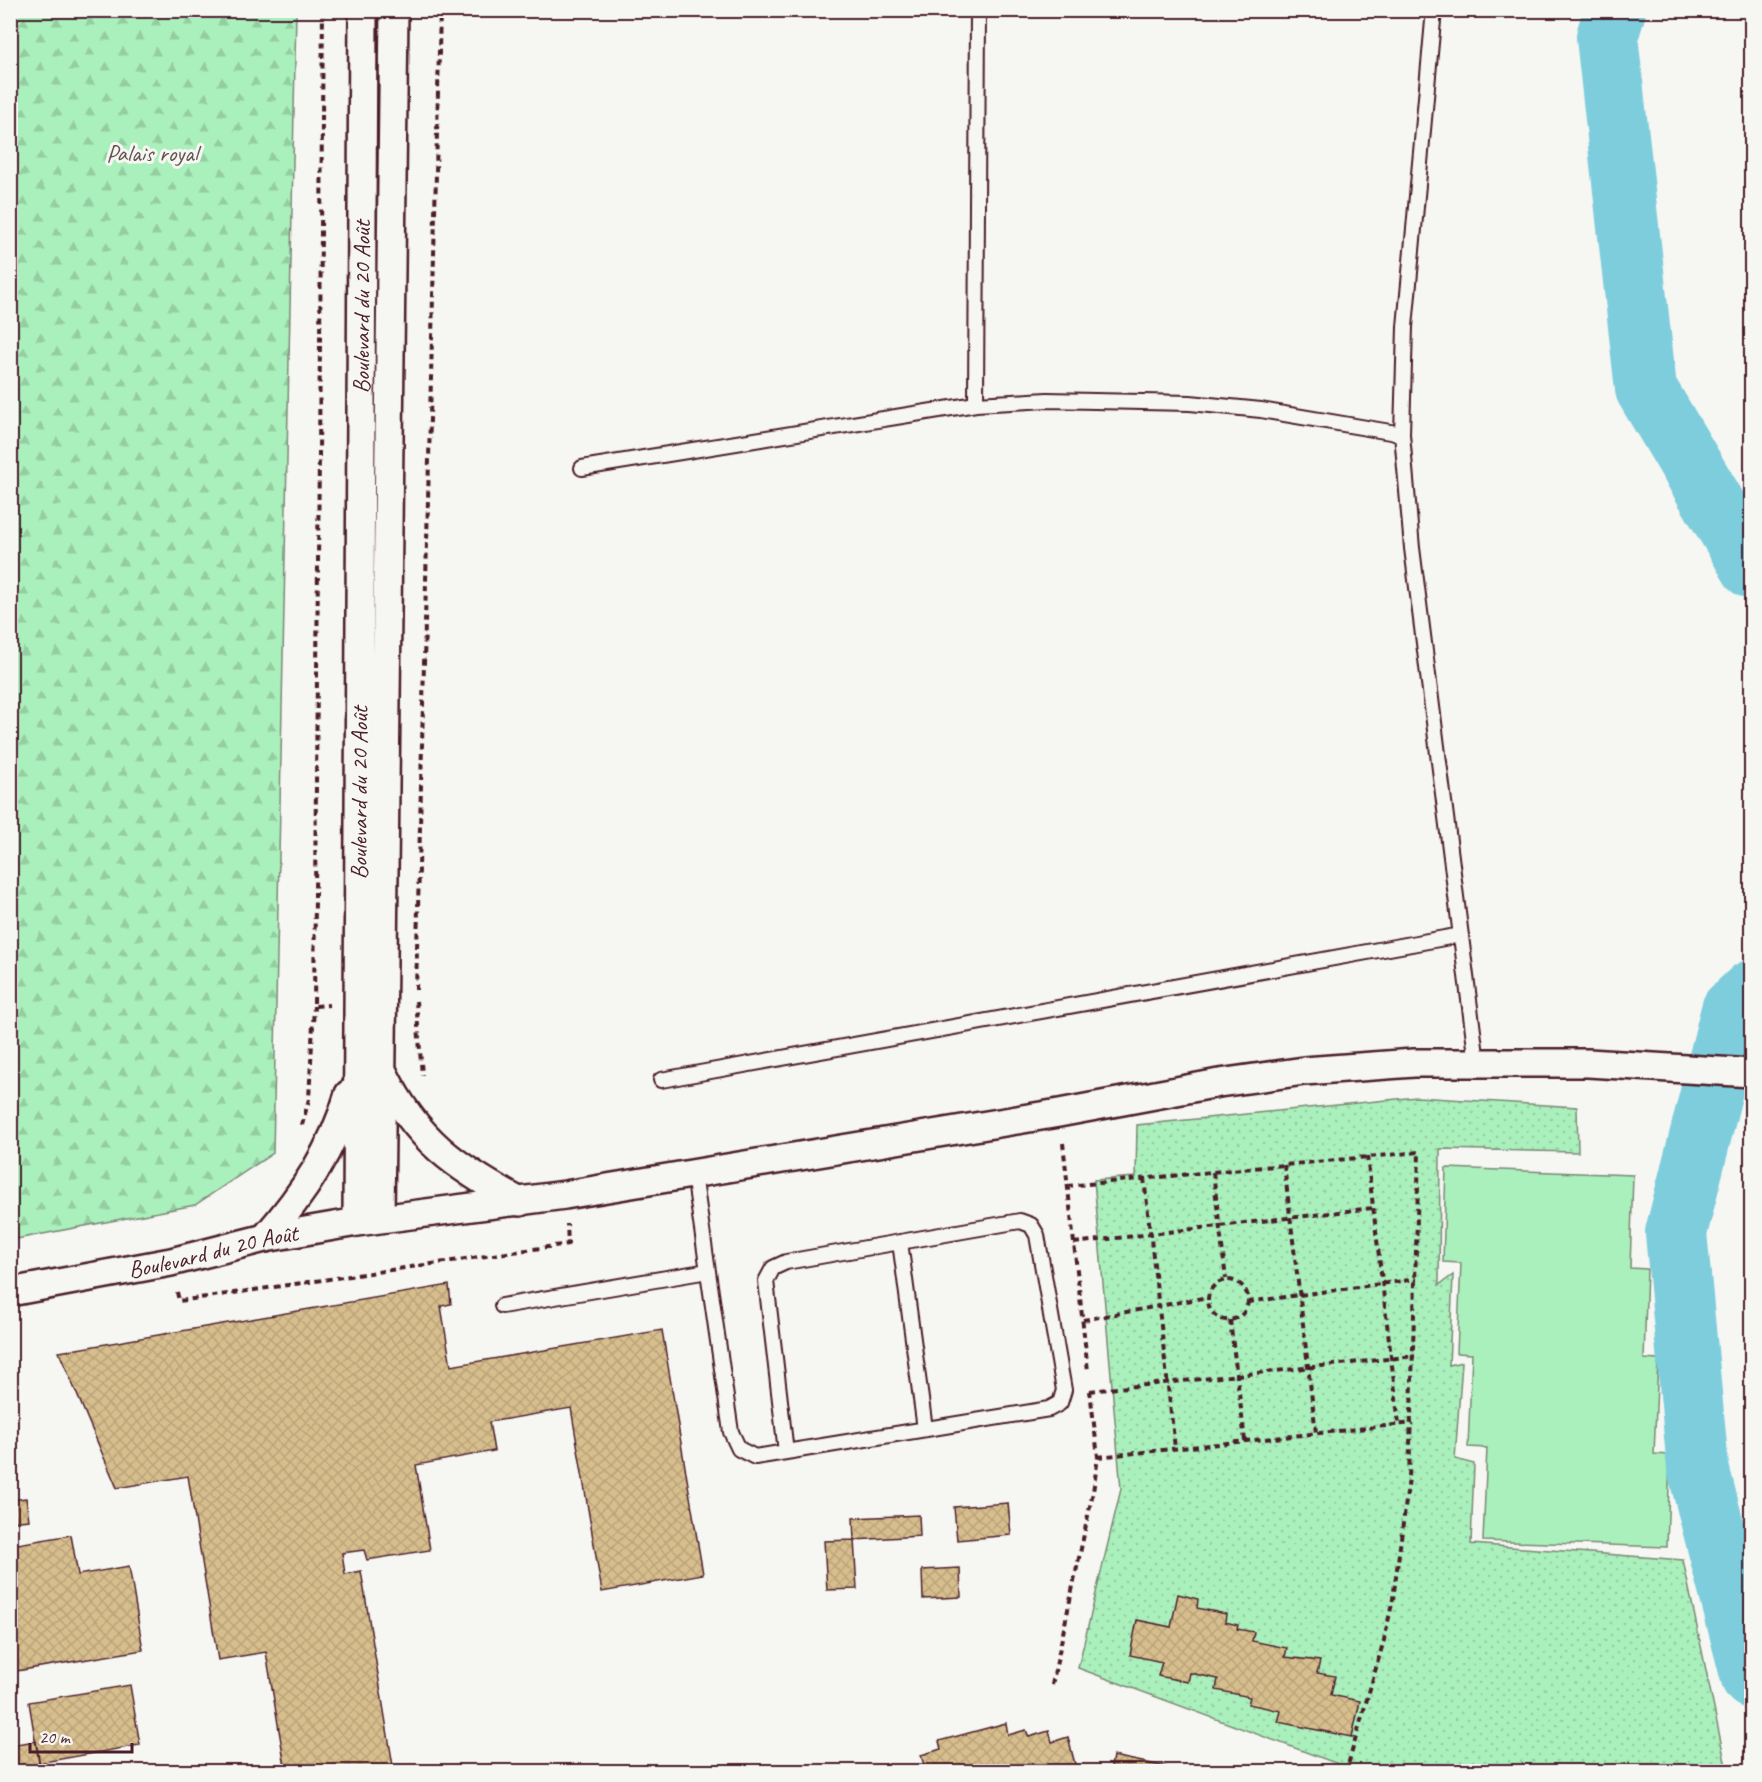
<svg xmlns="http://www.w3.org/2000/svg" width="1762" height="1782" viewBox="0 0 1762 1782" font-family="Caveat,sans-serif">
<defs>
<pattern id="forest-firs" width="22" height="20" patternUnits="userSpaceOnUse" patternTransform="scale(1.5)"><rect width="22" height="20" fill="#aaf0bc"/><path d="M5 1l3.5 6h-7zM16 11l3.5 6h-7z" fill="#94cda2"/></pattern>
<pattern id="garden-dots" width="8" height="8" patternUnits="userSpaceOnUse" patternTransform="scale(1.5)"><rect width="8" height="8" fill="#aaf0bc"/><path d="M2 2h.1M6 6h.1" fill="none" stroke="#94cda2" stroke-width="1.8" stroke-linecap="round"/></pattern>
<pattern id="building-cross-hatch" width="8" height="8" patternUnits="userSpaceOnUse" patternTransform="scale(1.5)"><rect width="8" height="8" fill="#d7be8d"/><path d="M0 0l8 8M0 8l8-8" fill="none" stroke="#baa37a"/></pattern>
</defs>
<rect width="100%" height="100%" fill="#f6f6f2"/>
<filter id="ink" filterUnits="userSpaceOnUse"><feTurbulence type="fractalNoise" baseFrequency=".0167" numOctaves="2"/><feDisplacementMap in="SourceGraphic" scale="12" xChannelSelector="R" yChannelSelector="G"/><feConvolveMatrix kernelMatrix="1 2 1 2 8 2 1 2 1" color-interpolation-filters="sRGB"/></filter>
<g filter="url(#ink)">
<!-- grass -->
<path fill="#aaf0bc" stroke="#7a8874" stroke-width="1.5" d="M 1446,1168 L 1633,1175 L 1630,1268 L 1647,1269 L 1644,1359 L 1658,1360 L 1654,1454 L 1670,1455 L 1667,1547 L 1483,1541 L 1487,1448 L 1468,1447 L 1472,1354 L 1457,1353 L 1461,1263 L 1443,1262 Z"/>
<!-- forest -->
<path fill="url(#forest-firs)" stroke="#7a8874" stroke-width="1.5" d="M 11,10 L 296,11 L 273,1153 L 195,1205 L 11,1240 Z"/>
<!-- garden -->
<path fill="url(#garden-dots)" stroke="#7a8874" stroke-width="1.5" d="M 1417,1097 L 1577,1107 L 1578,1152 L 1440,1149 L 1439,1285 L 1453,1275 L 1449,1365 L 1462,1362 L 1455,1459 L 1474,1464 L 1471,1544 L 1683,1560 L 1727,1771 L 1357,1771 L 1078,1668 L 1121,1489 L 1094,1180 L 1136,1177 L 1137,1125 Z"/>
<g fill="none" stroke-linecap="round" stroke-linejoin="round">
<!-- river -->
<path stroke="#7ecddc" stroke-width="62" d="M 1615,10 L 1607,37 L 1646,389 L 1752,568
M 1752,991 L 1732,1010 L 1676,1233 L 1698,1468 L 1752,1678"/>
</g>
<!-- building -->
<path fill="url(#building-cross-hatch)" stroke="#4a1f2b" stroke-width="1.5" d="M 449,1285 L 451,1304 L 441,1306 L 451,1366 L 662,1330 L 703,1574 L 602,1592 L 571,1408 L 489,1422 L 494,1451 L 416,1465 L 430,1550 L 367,1560 L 364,1550 L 342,1553 L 345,1574 L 361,1571 L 394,1772 L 286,1772 L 266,1652 L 218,1660 L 188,1476 L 117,1488 L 59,1352 Z
M 26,1498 L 29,1520 L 10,1522 L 10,1500 Z
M 1008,1503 L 1011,1535 L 957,1540 L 954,1507 Z
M 919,1515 L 920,1536 L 854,1540 L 853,1518 Z
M 71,1535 L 78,1575 L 129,1566 L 143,1650 L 10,1672 L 10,1537 L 12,1545 Z
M 854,1540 L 857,1589 L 827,1590 L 824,1541 Z
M 960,1568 L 961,1597 L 923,1599 L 922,1570 Z
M 1178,1594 L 1198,1599 L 1197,1608 L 1226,1614 L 1225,1622 L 1238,1625 L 1237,1629 L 1254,1632 L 1252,1641 L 1287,1648 L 1285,1657 L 1320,1661 L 1317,1673 L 1335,1676 L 1331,1695 L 1360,1701 L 1352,1737 L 1278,1722 L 1281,1711 L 1248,1704 L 1250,1697 L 1216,1690 L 1218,1679 L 1190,1673 L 1188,1682 L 1158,1676 L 1162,1662 L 1130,1655 L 1137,1620 L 1171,1627 Z
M 130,1685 L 140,1745 L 39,1763 L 29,1702 Z
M 1006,1723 L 1008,1735 L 1026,1730 L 1029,1737 L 1049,1731 L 1052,1742 L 1068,1737 L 1077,1772 L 926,1772 L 921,1755 L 941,1749 L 939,1741 Z
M 36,1741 L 41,1772 L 10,1772 L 10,1745 Z
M 1113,1756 L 1157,1765 L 1187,1772 L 1110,1772 Z"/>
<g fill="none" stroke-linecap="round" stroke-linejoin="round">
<defs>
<path id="service" d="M 1434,10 L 1405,327 L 1402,434 L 1412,548 L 1477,1063
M 976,404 L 978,10
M 582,468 L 976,404 L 1047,400 L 1190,403 L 1261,410 L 1402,434
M 661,1080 L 1461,935
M 694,1174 L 731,1432 L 739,1449 L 755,1457 L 786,1452 L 1049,1409 L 1060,1403 L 1064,1390 L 1037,1235 L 1031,1225 L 1020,1221 L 786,1262 L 773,1268 L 766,1281 L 786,1452
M 900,1242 L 925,1429
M 502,1306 L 708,1271"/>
<g id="minor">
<path d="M 384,1074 C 416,1140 457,1168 520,1202"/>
<path d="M 380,1218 L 394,10"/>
<path id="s1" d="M 357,1222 L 363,10"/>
<path d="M 265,1238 C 303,1194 333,1150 349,1094"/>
<path id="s2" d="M 10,1292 L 171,1262 L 265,1238 L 357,1222 L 565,1195 L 1059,1113 L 1219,1083 L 1304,1071 L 1414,1063 L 1588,1063 L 1752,1073"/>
</g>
</defs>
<!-- service casing -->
<use href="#service" stroke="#4a1f2b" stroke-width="18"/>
<!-- minor casing -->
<use href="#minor" stroke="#4a1f2b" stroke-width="32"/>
<!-- path -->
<path stroke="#4a1f2b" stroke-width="4" stroke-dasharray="6 4.5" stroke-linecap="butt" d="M 323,10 L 314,1006 L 329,1005
M 416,990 L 440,10
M 416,1001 L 422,1075
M 302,1125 L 309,1099 L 314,1006
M 1063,1143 L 1088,1371
M 1367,1156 L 1399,1424
M 1284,1165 L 1316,1433
M 1213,1172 L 1226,1279
M 1144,1178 L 1175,1448
M 1067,1186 L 1419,1152 L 1409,1478 L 1393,1599 L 1384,1640 L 1346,1772
M 1074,1243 L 1373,1208
M1208 1300a20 20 0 1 1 40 0a20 20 0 1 1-40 0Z
M 177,1292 L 179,1301 L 568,1244 L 567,1224
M 1248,1302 L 1417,1279
M 1083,1320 L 1208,1297
M 1230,1320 L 1245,1441
M 1090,1391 L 1415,1356
M 1098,1457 L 1413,1423
M 1052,1685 L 1093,1492 L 1098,1457 L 1090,1391"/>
<!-- service -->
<use href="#service" stroke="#f6f6f2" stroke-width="14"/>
<!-- minor -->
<use href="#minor" stroke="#f6f6f2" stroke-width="27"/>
</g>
</g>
<g text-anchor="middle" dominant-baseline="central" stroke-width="6" stroke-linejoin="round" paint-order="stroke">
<!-- park labels -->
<g font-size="24" fill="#62534f" stroke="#f6f6f2">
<text x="152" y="153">Palais royal</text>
</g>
<!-- street labels -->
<g font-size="24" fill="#4a1f2b" stroke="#f6f6f2">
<text stroke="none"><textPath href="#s1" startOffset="915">Boulevard du 20 Août</textPath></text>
<text stroke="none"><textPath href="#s1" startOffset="429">Boulevard du 20 Août</textPath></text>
<text stroke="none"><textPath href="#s2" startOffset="207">Boulevard du 20 Août</textPath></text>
</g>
</g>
<!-- margin -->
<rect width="1762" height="1782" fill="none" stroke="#f6f6f2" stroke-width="36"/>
<rect x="18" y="18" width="1726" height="1746" fill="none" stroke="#4a1f2b" stroke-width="2" filter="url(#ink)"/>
<!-- scale -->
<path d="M30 1743v9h102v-9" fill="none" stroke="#4a1f2b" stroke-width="3"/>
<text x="39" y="1743" font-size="18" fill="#4a1f2b" stroke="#f6f6f2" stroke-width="4.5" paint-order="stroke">20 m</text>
</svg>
